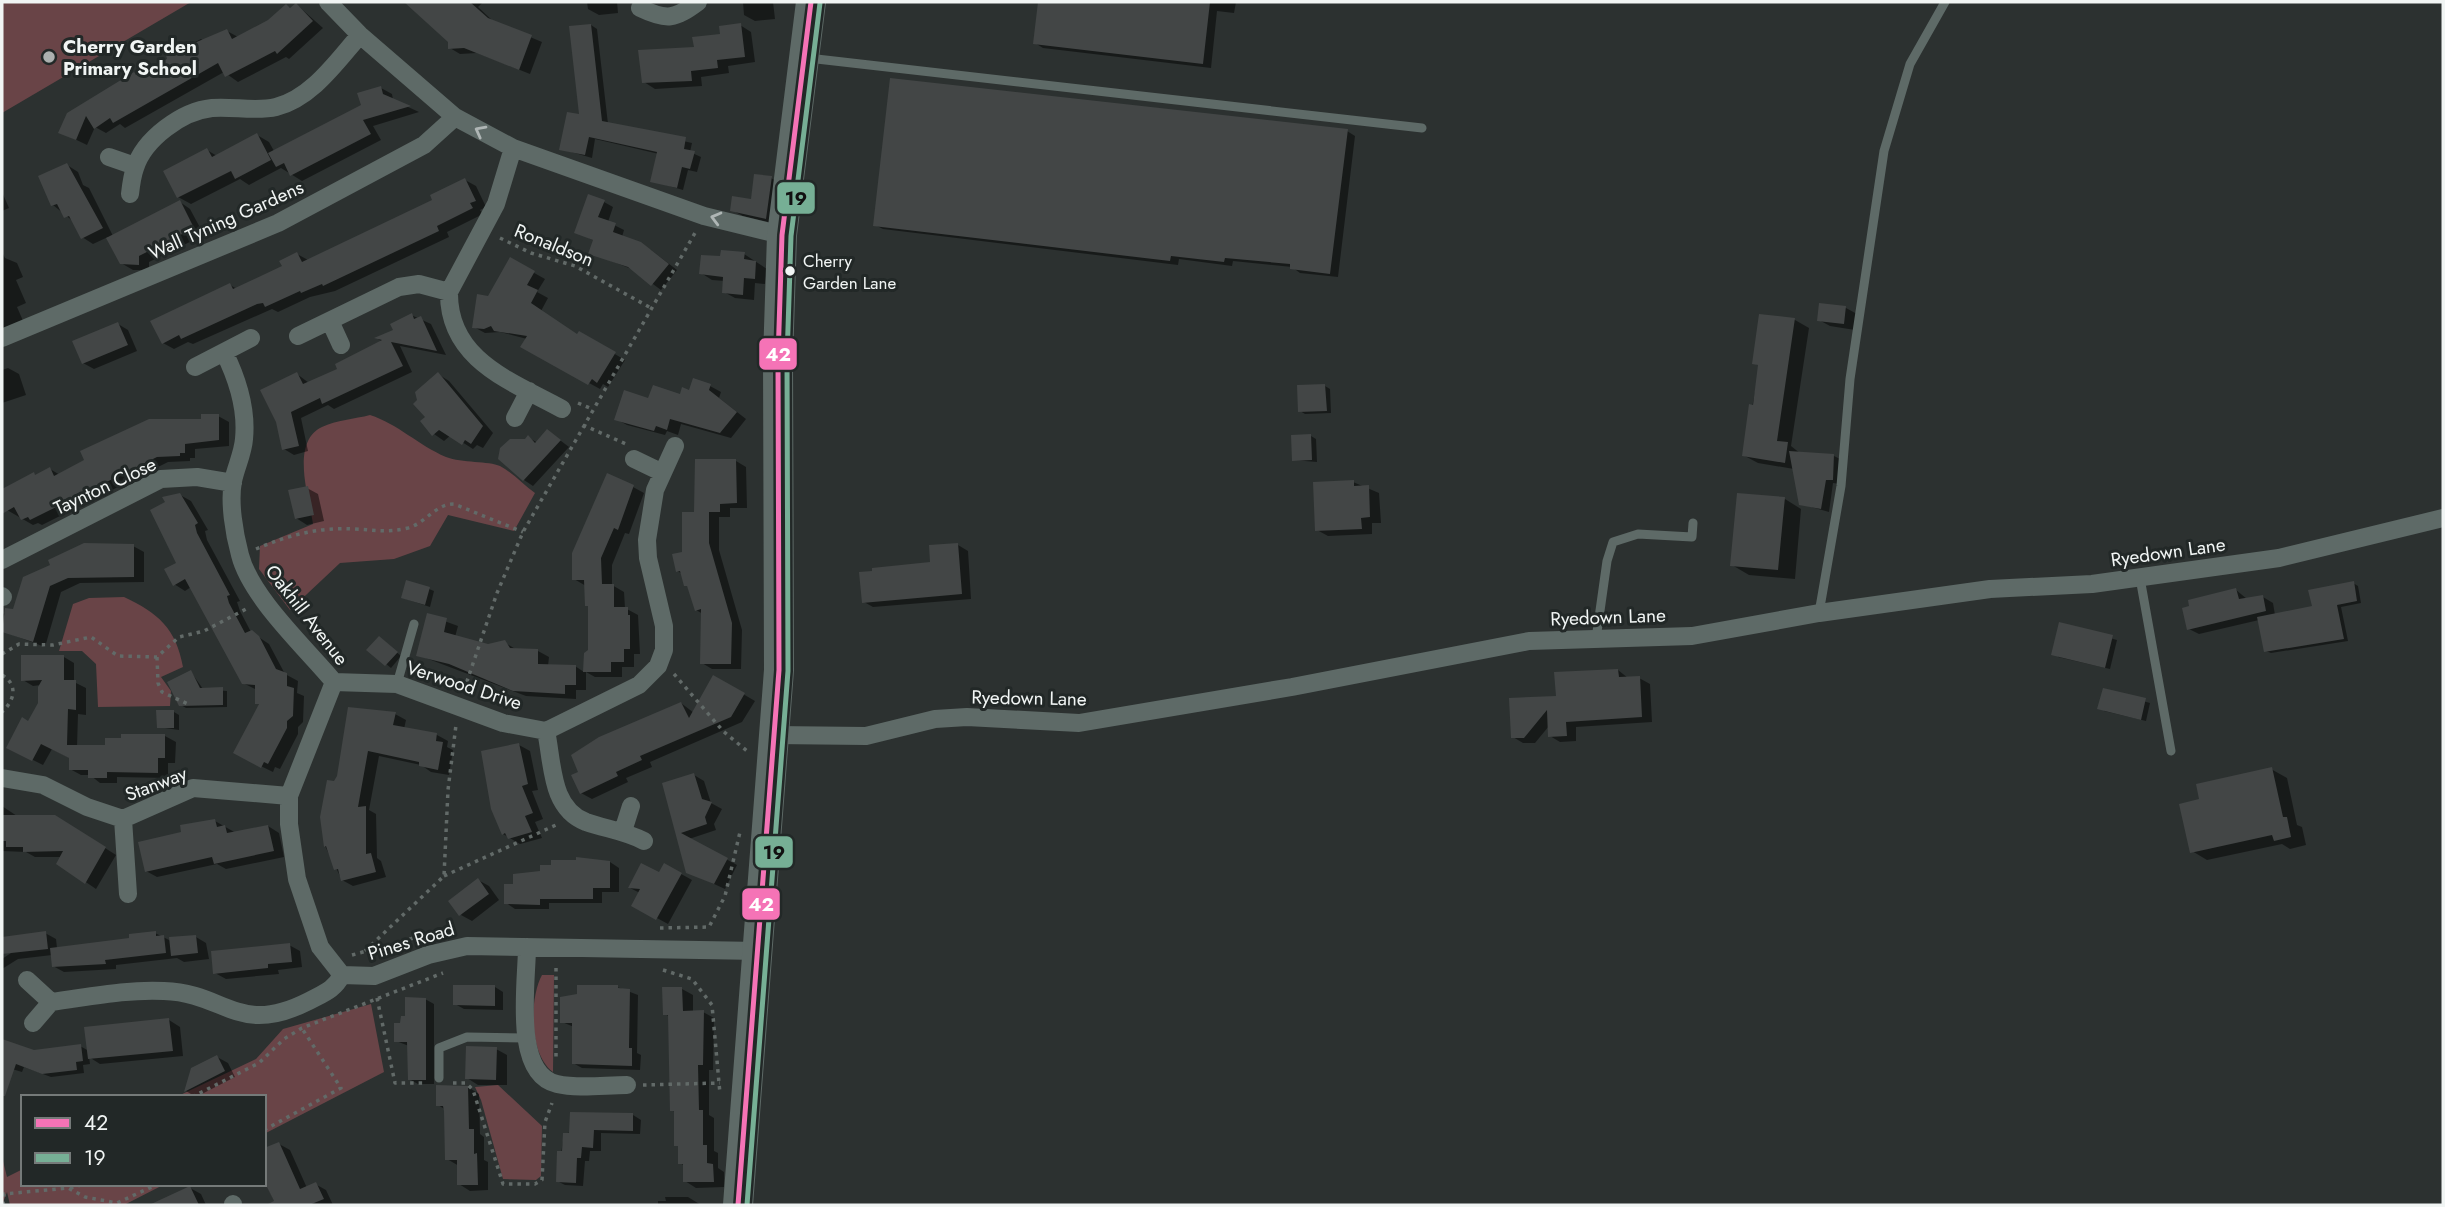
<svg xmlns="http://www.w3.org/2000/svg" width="2445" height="1207" viewBox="0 0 2445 1207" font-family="Jost,sans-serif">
<rect width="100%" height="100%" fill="#2c3130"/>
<!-- green -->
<path fill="#694447" d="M 2,2 L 191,2 L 2,113 Z
M 370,415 C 398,424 418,445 446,457 C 462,463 489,461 500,466 C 512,472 524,485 535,493 L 514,531 L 448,515 L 430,546 L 394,559 L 340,563 L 290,610 L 259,569 L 260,546 L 313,524 C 309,497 290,442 322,427 C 336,420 355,419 370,415 Z
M 124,597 C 158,613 176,628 183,667 L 161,677 L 171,691 L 170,706 L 98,707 L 96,664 L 82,651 L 59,651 L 73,604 L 89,598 Z
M 542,975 L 554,975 L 553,1072 C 529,1055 529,999 542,975 Z
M 371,1004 L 384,1072 L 264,1134 L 264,1097 L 176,1097 L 256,1059 L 283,1029 Z
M 498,1085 L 542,1126 L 541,1176 L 536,1180 L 503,1179 L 481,1100 L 475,1087 Z
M 2,1157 L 7,1177 L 23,1169 L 23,1184 L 165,1184 L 124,1205 L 10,1205 L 7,1192 L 2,1205 Z"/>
<!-- shadow -->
<path fill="#0007" d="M 407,2 L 483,2 L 478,7 L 494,22 L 542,42 L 530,74 L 477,53 L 460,54 L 450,48 L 450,41 Z
M 587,2 L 617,2 L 618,13 L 599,15 L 588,9 Z
M 743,2 L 773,2 L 775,19 L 755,21 L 744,15 Z
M 1040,2 L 1236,2 L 1234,13 L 1217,11 L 1211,68 L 1043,48 L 1035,43 Z
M 297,5 L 323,28 L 289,59 L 286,57 L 238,82 L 224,72 L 125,128 L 120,124 L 106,133 L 95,127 L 87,145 L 60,132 L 134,74 L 138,76 L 170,60 L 168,56 L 201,39 L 206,42 L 227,31 L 238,37 L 269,21 L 286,6 L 292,9 Z
M 591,25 L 597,29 L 608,124 L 692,143 L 690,152 L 701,157 L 697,172 L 688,170 L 683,190 L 652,181 L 659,154 L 595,139 L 592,158 L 561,149 L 581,117 Z
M 740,25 L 751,32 L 755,62 L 728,66 L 729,73 L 701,77 L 702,86 L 655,89 L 644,82 L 695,48 Z
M 381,88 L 392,94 L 393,100 L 419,112 L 373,126 L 381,140 L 302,181 L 281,168 L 249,185 L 240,179 L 191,204 L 178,197 L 207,150 L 217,156 L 257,135 L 269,142 L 274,151 L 363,106 Z
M 1347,131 L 1355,136 L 1338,277 L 1300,273 L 1292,267 L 1233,261 L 1232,266 L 1179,259 L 1178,265 L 883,229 L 875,225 Z
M 67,165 L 78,172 L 83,185 L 89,188 L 113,236 L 180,202 L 190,209 L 204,235 L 149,262 L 149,270 L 133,270 L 121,263 L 108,237 L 93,244 L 82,237 L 74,222 L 53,205 Z
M 771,178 L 782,184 L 777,224 L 743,216 L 732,210 L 752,201 Z
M 465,180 L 476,186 L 486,207 L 480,210 L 483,214 L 447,232 L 449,237 L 335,291 L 310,297 L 278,312 L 272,309 L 193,344 L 188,342 L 174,349 L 163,343 L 230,285 L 237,289 L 284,266 L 297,254 L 308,260 L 434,201 Z
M 2,192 L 9,208 L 2,211 Z
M 604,202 L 613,207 L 608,222 L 624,230 L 622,237 L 651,250 L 677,270 L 661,290 L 634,270 L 591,253 L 595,241 L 576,232 Z
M 2,252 L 5,258 L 17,263 L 23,277 L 16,280 L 26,303 L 17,307 L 24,323 L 2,329 Z
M 744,254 L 767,269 L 765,284 L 755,283 L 754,300 L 735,298 L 724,292 L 725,281 L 712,280 L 701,273 L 722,258 Z
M 511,260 L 545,279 L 537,292 L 548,298 L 541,311 L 578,336 L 579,333 L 625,360 L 608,387 L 603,384 L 600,389 L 522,346 L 527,339 L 500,332 L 485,333 L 474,327 Z
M 1846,308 L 1857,314 L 1855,330 L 1830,326 L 1819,320 Z
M 411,315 L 431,324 L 446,355 L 400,346 L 412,372 L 334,409 L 328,405 L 301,418 L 308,451 L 294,455 L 284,449 L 297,374 L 309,383 L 340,370 L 383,342 L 378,339 L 395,331 Z
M 1761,316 L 1795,320 L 1809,328 L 1791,446 L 1801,454 L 1834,456 L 1842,460 L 1840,484 L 1833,483 L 1829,512 L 1801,504 L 1794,469 L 1758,463 L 1743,455 L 1760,366 L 1754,363 Z
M 118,324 L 128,330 L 137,351 L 94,369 L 83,363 Z
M 8,368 L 19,374 L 26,395 L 2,403 L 2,370 Z
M 438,374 L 449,381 L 493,433 L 483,448 L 477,445 L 473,449 L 451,435 L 444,441 L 434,434 L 427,417 Z
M 710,386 L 721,392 L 719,398 L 746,419 L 731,438 L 681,424 L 678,435 L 667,431 L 665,435 L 627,425 L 616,419 L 650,400 L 681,396 Z
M 1325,386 L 1330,389 L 1331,413 L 1305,414 L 1300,411 Z
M 218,416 L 229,422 L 229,446 L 195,449 L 195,458 L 190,458 L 190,461 L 168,462 L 42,525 L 38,523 L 33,525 L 7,510 L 2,500 L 2,494 L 50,469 L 60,475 Z
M 548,431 L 569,447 L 533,486 L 524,480 L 526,441 L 529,438 L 538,443 Z
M 1311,436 L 1316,439 L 1317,462 L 1293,460 Z
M 736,461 L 746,467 L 747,508 L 730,508 L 730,517 L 719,517 L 719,550 L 742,630 L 741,669 L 712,669 L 702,663 L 703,614 L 696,610 L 683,574 L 677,571 L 695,514 Z
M 1353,482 L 1379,493 L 1381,523 L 1372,523 L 1372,534 L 1328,536 L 1317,530 Z
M 633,487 L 644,493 L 629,534 L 625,533 L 612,565 L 612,585 L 624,592 L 625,608 L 638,615 L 640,654 L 634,654 L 634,667 L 622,667 L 622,677 L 595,677 L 586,672 L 586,690 L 576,690 L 576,699 L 526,696 L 418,655 L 428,615 L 458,626 L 455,637 L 488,646 L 504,642 L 517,650 L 538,651 L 549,657 L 548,666 L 575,666 L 584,672 L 590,650 L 589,606 L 586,586 L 574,579 Z
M 307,488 L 318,494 L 324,521 L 307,525 L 296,518 Z
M 180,495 L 191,501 L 208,530 L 205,531 L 207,540 L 240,601 L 237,602 L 240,611 L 251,632 L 269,644 L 285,674 L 298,681 L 297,693 L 304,696 L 303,722 L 298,727 L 298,734 L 280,769 L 275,767 L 273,772 L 246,759 L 260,705 L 257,703 L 257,690 L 243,683 L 191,587 L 185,591 L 174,584 L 178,564 Z
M 1785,499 L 1801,509 L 1795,579 L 1749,575 L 1732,565 Z
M 958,545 L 968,551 L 971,599 L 873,607 L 864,602 L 932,564 Z
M 133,546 L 144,552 L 144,582 L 80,583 L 61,592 L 45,647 L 2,631 L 2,614 L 14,611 L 24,579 Z
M 2353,583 L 2358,586 L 2361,603 L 2341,607 L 2348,641 L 2271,653 L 2266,651 L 2259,620 L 2199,634 L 2189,629 L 2236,590 L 2247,599 L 2263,597 L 2273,603 L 2275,615 L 2314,607 Z
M 429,589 L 434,591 L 430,607 L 403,598 Z
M 2060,624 L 2117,640 L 2110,669 L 2058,657 Z
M 384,641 L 401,656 L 391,668 L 369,650 Z
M 64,657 L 74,663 L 74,682 L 86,688 L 86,715 L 78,714 L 77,747 L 107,746 L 165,736 L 176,742 L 175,763 L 168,763 L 168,778 L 117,777 L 117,783 L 100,783 L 90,775 L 81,775 L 70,769 L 70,758 L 52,749 L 43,765 L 19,753 L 40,703 L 41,685 L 33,686 L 23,680 Z
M 1618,670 L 1628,678 L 1639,678 L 1650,684 L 1652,722 L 1576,727 L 1576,741 L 1560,742 L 1550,736 L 1549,726 L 1535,743 L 1523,743 L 1513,737 L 1558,697 Z
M 191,672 L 203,689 L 227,691 L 227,707 L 186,708 L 181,705 Z
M 714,677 L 755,701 L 742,722 L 650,762 L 652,767 L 626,778 L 628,782 L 592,799 L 581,793 L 681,703 L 694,713 Z
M 2104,690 L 2150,703 L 2146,721 L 2104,711 Z
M 174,712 L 179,715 L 179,730 L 158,727 Z
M 395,714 L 406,720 L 404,729 L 437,735 L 448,741 L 447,747 L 453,750 L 449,775 L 431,772 L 421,765 L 379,756 L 369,810 L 376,814 L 377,858 L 381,861 L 386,877 L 353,886 L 342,880 L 325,846 L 335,783 Z
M 519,745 L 530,751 L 538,790 L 532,791 L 543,819 L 535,822 L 542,838 L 520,844 L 503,834 Z
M 2271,769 L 2287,778 L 2297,825 L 2302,827 L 2306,845 L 2290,849 L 2282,844 L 2207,860 L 2192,851 L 2201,801 Z
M 694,775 L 704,781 L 711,803 L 722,809 L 714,824 L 716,830 L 689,839 L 737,865 L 725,889 L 688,872 L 664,784 Z
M 2,806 L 17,816 L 66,823 L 116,855 L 96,889 L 58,863 L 62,857 L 35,857 L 26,852 L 2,851 Z
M 215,821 L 236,833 L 268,826 L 279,833 L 284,857 L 226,869 L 217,864 L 157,877 L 146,871 L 183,833 Z
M 610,862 L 619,868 L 619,892 L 602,892 L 602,903 L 549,903 L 549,909 L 515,909 L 506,903 L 514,886 L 542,873 Z
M 665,865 L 692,880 L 668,924 L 633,905 L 640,893 L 630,888 L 659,875 Z
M 478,880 L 489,886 L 499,900 L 472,921 L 461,915 Z
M 45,933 L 56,939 L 57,948 L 131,939 L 155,933 L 171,941 L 196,937 L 206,943 L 209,959 L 184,962 L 177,958 L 116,965 L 116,969 L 64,972 L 53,966 L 52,955 L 18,959 L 2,969 L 2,959 L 14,951 L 12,948 L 2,955 L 2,940 Z
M 289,945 L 300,951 L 302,967 L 278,970 L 279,974 L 226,979 L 215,973 Z
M 495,987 L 503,992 L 503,1010 L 464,1009 L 455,1004 Z
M 617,987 L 638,995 L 637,1053 L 641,1055 L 640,1070 L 582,1068 L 573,1063 L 574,1027 L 562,1022 Z
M 682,989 L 693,995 L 693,1012 L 703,1012 L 714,1018 L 713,1070 L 709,1070 L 709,1115 L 714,1118 L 714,1151 L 718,1153 L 718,1168 L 724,1172 L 724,1187 L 696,1188 L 685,1181 L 685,1166 L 680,1163 L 680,1147 L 676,1145 L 676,1113 L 672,1110 L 670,1017 L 665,1014 Z
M 425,999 L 434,1004 L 434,1084 L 418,1084 L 409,1079 L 409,1046 L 396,1041 L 407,1018 Z
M 169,1020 L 180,1027 L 183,1056 L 100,1064 L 89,1057 L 90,1064 L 83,1065 L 84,1073 L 51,1077 L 24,1067 L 22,1072 L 2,1066 L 2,1041 L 34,1051 L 80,1046 L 89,1051 Z
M 496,1049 L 507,1055 L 507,1085 L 478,1085 L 467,1078 Z
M 217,1057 L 228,1063 L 235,1077 L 196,1097 L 186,1091 Z
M 468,1087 L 479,1094 L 480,1134 L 484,1137 L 484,1160 L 488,1162 L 488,1190 L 470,1191 L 459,1184 L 459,1166 L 447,1159 L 446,1110 L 438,1105 Z
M 633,1115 L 641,1120 L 640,1134 L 601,1133 L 601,1151 L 590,1151 L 589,1161 L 585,1161 L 583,1186 L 565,1185 L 557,1181 L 564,1134 Z
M 279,1144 L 290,1150 L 307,1188 L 315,1184 L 326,1190 L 333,1205 L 276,1205 L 264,1179 Z
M 190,1188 L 201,1194 L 206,1205 L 165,1205 L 163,1201 Z
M 665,1197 L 688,1197 L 701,1205 L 658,1205 L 658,1201 L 666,1201 Z"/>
<!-- building -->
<path fill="#434646" d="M 404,2 L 470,2 L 488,18 L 532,35 L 519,70 L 464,48 L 448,49 L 448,42 Z
M 1038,2 L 1210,2 L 1203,64 L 1033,44 Z
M 296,3 L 313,21 L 277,54 L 275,51 L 225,77 L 218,63 L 113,123 L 110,118 L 94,129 L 86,116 L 76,140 L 58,133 L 67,113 L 134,72 L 136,75 L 167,59 L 166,55 L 227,29 L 232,39 L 268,20 L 286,4 L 290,8 Z
M 741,23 L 745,57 L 717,60 L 718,68 L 691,71 L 692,81 L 642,83 L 638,50 L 694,47 L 692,37 L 720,34 L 719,26 Z
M 591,24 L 602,121 L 686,137 L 684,149 L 695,151 L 690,169 L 682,167 L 677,188 L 650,182 L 657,152 L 589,137 L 585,155 L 559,150 L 567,112 L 579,114 L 569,26 Z
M 890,78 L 1348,129 L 1330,274 L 1290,269 L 1290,264 L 1225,258 L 1224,262 L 1171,256 L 1170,261 L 873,226 Z
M 381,86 L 383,94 L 411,106 L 363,120 L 371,134 L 290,176 L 284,163 L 276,167 L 268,153 L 361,105 L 357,93 Z
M 257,133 L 271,160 L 235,179 L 231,171 L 177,198 L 163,171 L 207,148 L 212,157 Z
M 67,163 L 103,228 L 81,239 L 69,216 L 64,218 L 57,204 L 51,206 L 38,176 Z
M 754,174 L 772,176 L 766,219 L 730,211 L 732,196 L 751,199 Z
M 465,178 L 476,201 L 470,203 L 473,208 L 437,226 L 439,231 L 323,286 L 322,284 L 301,293 L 300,291 L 265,307 L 263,303 L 257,304 L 181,339 L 179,335 L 162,344 L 150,321 L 230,283 L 233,289 L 282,266 L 279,261 L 297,252 L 302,262 L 432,200 L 430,195 Z
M 588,194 L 605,200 L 598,217 L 616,223 L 613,232 L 641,242 L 669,264 L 651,286 L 628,267 L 588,254 L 593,240 L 574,233 Z
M 180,200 L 194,228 L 139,256 L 139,265 L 120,264 L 106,238 Z
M 721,250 L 745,252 L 744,259 L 756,261 L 755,279 L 744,278 L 743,295 L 722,293 L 723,277 L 699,274 L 701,255 L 720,256 Z
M 510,257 L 535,271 L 527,285 L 538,290 L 531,303 L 577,334 L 579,331 L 616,352 L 597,383 L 592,379 L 588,385 L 520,347 L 527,336 L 494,331 L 491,326 L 484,329 L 472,328 L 477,294 L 488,296 Z
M 1819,303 L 1846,306 L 1844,324 L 1817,321 Z
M 412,313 L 414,319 L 421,316 L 437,351 L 391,342 L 403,366 L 322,404 L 320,398 L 291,412 L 299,446 L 282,450 L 276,422 L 260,390 L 297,372 L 303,384 L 337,369 L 335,364 L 382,340 L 374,338 L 393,330 L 390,324 Z
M 1759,314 L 1795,318 L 1777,441 L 1788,442 L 1785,463 L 1742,456 L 1749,404 L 1753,405 L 1758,365 L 1752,364 Z
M 118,322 L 128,345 L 82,364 L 72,341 Z
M 438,372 L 483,426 L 471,444 L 465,440 L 462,445 L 439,430 L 432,436 L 420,421 L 425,417 L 413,404 L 417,400 L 415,392 Z
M 693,378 L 711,384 L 709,390 L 737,412 L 720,433 L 670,419 L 667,430 L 656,426 L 654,431 L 614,420 L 624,390 L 648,398 L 653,385 L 680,394 L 682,387 L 689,390 Z
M 1325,384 L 1327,411 L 1298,412 L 1297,385 Z
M 201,414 L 219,414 L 219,440 L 185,444 L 185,453 L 180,453 L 180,456 L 157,457 L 30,520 L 28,517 L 21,520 L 14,507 L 2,514 L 2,489 L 34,472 L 35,475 L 50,467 L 54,476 L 84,460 L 80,451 L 149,419 L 201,419 Z
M 547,429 L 561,440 L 523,481 L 498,459 L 500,448 L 510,439 L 525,439 L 528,435 L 535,443 Z
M 1311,434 L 1312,460 L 1292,461 L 1291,435 Z
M 1789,451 L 1834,454 L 1833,480 L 1826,480 L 1821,509 L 1799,505 Z
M 695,459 L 736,459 L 737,503 L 720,504 L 720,512 L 709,512 L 709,543 L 732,623 L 731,664 L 700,664 L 701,609 L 695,611 L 687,586 L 684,586 L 680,571 L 676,572 L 672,554 L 682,552 L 682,512 L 694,512 Z
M 607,473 L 634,485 L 618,530 L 614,528 L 601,558 L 602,584 L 614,584 L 614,607 L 628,607 L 628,615 L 630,615 L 630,649 L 624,649 L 624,662 L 611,662 L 611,672 L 583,672 L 584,653 L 588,650 L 588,606 L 585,606 L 584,580 L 572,580 L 572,553 Z
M 1354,480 L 1354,486 L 1369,485 L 1370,517 L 1361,518 L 1362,529 L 1315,531 L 1313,482 Z
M 308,486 L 314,515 L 295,519 L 288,490 Z
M 180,493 L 198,523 L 195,525 L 197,533 L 230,595 L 227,596 L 229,603 L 245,633 L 252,630 L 259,636 L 276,669 L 287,673 L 287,686 L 294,688 L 293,716 L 287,721 L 287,728 L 268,764 L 264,762 L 261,768 L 233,753 L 259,704 L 255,704 L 255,685 L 242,684 L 185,579 L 173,586 L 164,569 L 176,563 L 150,510 L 165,502 L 162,497 Z
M 1737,493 L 1785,497 L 1778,570 L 1730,566 Z
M 84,543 L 134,544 L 134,577 L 68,578 L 50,586 L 33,642 L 2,632 L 5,608 L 13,609 L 23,577 L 50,565 L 48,560 Z
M 958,543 L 962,594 L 862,603 L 859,572 L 872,571 L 872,568 L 930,562 L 929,545 Z
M 406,580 L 430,587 L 425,605 L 401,598 Z
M 2354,581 L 2357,601 L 2337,605 L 2344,639 L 2264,652 L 2257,617 L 2312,606 L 2308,590 Z
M 2236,588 L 2239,599 L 2263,595 L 2266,611 L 2187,630 L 2182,608 L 2189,606 L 2188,600 Z
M 427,613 L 447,618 L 444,632 L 488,644 L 505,640 L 510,648 L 538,649 L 538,664 L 576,665 L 576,685 L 565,685 L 565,694 L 513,691 L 449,664 L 416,656 Z
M 2059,622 L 2113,635 L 2105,668 L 2051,655 Z
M 379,636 L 398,652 L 385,666 L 366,650 Z
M 21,655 L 64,655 L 64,680 L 76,680 L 76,710 L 68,709 L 67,745 L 105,745 L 105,738 L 121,738 L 121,734 L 165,734 L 165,758 L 158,758 L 158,773 L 107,772 L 107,778 L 88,778 L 88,770 L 69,770 L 69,758 L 41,744 L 32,761 L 6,748 L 22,717 L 28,721 L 38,703 L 38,687 L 42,680 L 21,681 Z
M 1618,669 L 1619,677 L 1640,676 L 1642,717 L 1566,722 L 1567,736 L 1548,737 L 1547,710 L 1524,738 L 1511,738 L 1509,698 L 1556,696 L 1554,672 Z
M 191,670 L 200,688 L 223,687 L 223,705 L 179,706 L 167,682 Z
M 713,675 L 745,693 L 731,717 L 640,756 L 642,760 L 616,772 L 618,776 L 580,794 L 571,775 L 578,772 L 571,755 L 599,737 L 681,702 L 689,718 Z
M 2103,688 L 2146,698 L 2141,720 L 2097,709 Z
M 348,707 L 396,712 L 393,725 L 437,733 L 436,741 L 443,742 L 438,770 L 419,766 L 419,762 L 368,751 L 358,807 L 366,806 L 366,854 L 371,853 L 376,872 L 341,881 L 338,869 L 334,870 L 326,846 L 324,847 L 320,817 L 327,780 L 334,781 L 337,776 Z
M 156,710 L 174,710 L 174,728 L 157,728 Z
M 519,743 L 528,784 L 522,786 L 533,813 L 525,816 L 532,832 L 508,839 L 505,833 L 502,835 L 491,809 L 481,751 Z
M 2272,767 L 2283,817 L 2287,817 L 2291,837 L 2274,841 L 2272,835 L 2190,853 L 2179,804 L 2199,799 L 2196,784 Z
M 694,773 L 702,799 L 712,802 L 705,817 L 707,824 L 681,833 L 728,858 L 714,884 L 686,873 L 662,783 Z
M 2,815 L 55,815 L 106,847 L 85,884 L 56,864 L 63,851 L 23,852 L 23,847 L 6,847 L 6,841 L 2,841 Z
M 215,819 L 217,827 L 225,825 L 227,833 L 268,825 L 274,851 L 214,864 L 212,857 L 145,872 L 138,842 L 181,832 L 180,825 Z
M 576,857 L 610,861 L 610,888 L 593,888 L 593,899 L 540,899 L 540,905 L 504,904 L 504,884 L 513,884 L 513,874 L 540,871 L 540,865 L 551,865 L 551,860 L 576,860 Z
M 641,863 L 659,872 L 664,863 L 682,873 L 656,920 L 631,906 L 640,889 L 628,888 Z
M 478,878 L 489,894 L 459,916 L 448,901 Z
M 46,931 L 48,949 L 2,954 L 2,937 Z
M 156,931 L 156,936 L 164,935 L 166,953 L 105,960 L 106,964 L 52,967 L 50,948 L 129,938 L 129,934 Z
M 196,935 L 198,953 L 171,956 L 169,937 Z
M 290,943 L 292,962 L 268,964 L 268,968 L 213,974 L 211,951 Z
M 453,985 L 495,985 L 495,1006 L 453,1005 Z
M 577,985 L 618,985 L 618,988 L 630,989 L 629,1048 L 632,1048 L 632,1066 L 572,1064 L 572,1023 L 560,1023 L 560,997 L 577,994 Z
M 662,987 L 682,987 L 683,1011 L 704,1010 L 703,1065 L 698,1065 L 699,1110 L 703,1110 L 703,1145 L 707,1145 L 707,1163 L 713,1164 L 714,1182 L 683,1182 L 683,1164 L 678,1164 L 678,1146 L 674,1146 L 674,1111 L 670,1111 L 668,1015 L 663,1015 Z
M 405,997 L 426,998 L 426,1080 L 408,1080 L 407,1042 L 394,1042 L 394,1023 L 400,1023 L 401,1016 L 405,1016 Z
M 169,1018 L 173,1051 L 88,1059 L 84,1027 Z
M 2,1039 L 34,1050 L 81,1044 L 83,1061 L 76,1062 L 77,1070 L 42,1074 L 16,1064 L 5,1096 L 2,1096 Z
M 466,1046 L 497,1047 L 496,1080 L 465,1079 Z
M 217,1055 L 225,1071 L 184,1092 L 191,1068 Z
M 436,1085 L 468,1086 L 469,1129 L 474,1129 L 474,1154 L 477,1153 L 478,1185 L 457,1185 L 457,1160 L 445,1160 L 444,1111 L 443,1106 L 436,1106 Z
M 570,1112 L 633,1113 L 633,1131 L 594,1130 L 593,1148 L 582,1147 L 581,1158 L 577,1158 L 576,1183 L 556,1182 L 557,1151 L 562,1151 L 563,1133 L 569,1133 Z
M 279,1142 L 300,1189 L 316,1182 L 324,1199 L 309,1205 L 266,1205 L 274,1201 L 264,1181 L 264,1148 Z
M 190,1186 L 199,1205 L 149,1205 Z"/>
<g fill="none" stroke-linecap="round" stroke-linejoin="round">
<!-- path -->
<path stroke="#626a68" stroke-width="3.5" stroke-dasharray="3.5 5" stroke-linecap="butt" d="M 500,238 L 531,253 L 575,266 L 651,308
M 578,403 L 592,409
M 583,425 L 626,444
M 256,549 C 289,535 318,527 355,529 C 375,530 388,533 408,528 C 426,523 435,504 454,504 L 523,532
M 2,654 L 19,644 L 53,645 L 91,637 L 118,656 L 157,657 L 179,637 L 204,631 L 248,608
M 157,657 L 158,683 L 162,692 L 190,705
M 674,674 L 723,731 L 747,751
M 2,675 C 19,685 14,701 2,712
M 464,690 L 497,593 L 523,532 L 695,233
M 444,876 L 556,825
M 660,928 L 709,927 L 725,896 L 740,832
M 365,951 L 444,876 L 448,790 L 456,725
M 352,955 L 439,931
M 556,968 L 556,1060
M 663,970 L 692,979 L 712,1005 L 720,1094
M 377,998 L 395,1083 L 424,1083
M 453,1083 L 466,1083 L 473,1090 L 503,1184 L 535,1184 L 542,1180 L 545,1122 L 552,1103
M 643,1085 L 720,1083
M 192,1097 L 259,1063 L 284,1039 L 302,1028 L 443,973
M 264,1130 L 341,1088 L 301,1027
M 70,1188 L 85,1184
M 3,1205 L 4,1194 L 68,1188 L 85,1197 L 117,1203 L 158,1184"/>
<!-- lane -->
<path stroke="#5e6a67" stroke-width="9" d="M 808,58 L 1422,128
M 2140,578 L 2171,751
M 1819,613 L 1841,486 L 1850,379 L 1884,151 L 1910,64 L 1945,2
M 1596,639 L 1607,561 L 1613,542 L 1638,534 L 1692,537 L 1693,523
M 397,684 L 414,624
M 439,1078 L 439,1048 L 467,1037 L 526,1038"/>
<!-- street -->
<path stroke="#5e6a67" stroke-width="18" d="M 328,2 L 360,35 L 455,117 L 513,148 L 704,216 L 782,235
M 640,8 C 667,21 675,19 698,2
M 109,157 L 135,166
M 130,194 C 131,185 132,176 135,168 C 144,139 182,111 212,108 C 232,106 256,112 276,107 C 312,98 337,61 360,35
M 449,292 C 448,360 511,381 562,409
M 330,321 L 341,345
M 298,336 L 399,287 L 419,284 L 449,292 L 496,204 L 513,148
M 2,338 L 278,223 L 424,145 L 455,117
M 251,338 L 224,352 C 237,378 247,409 244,439 C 243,453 236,467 233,481 C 229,502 234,533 240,555 C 251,598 306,648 334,682 L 289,796 L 289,824 L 297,879 L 320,947 L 342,975
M 195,367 L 224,352
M 515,418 L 529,391
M 634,459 L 661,472
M 2,560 L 161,479 L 197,477 L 233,483
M 2,596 L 3,597
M 334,682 L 397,684 L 503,723 L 546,731 L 639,685 L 658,666 L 664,650 L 664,626 L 648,558 L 647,540 L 655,490 L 675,446
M 546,731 C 553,763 550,808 586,822 C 606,829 625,831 644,841
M 774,735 L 866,736 L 935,719 L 967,717 L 1079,723 L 1292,687 L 1529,641 L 1692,636 L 1819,613 L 1990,589 L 2092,584 L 2279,558 L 2443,518
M 2,778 L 43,785 L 87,807 L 123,819 L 193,788 L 289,796
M 123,819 L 128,894
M 623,831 L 631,806
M 527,947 C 527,982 512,1074 557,1084 C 578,1089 605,1085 627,1085
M 27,980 L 51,1002 L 33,1023
M 51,1002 C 89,997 127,989 164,991 C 226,993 238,1037 309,1001 C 324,993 334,990 342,975 L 374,976 L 428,955 L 467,946 L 759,951
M 233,1204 L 233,1205"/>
<!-- primary -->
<path stroke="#5e6a67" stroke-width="30" d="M 738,1205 L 779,670 L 778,359 L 782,235 L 811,2"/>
<defs>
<path id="bus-1" d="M 738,1205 L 779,670 L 778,359 L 782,235 L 811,2"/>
<path id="bus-2" d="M 747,1205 L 788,671 L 787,359 L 791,236 L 820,3"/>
</defs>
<!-- bus-1 casing -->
<use href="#bus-1" stroke="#222827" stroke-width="10"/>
<!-- bus-2 casing -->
<use href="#bus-2" stroke="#222827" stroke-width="10"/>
<!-- bus-1 -->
<use href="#bus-1" stroke="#f573b6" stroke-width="5"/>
<!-- bus-2 -->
<use href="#bus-2" stroke="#76af95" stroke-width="5"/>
</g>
<!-- one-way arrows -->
<defs><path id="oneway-chevron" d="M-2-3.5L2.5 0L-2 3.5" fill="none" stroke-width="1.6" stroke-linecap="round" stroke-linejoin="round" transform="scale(1.75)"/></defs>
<g stroke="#afb6b5">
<use href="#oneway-chevron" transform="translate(480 131) rotate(-152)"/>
<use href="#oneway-chevron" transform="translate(716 218) rotate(-165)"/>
</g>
<!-- markers -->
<circle fill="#acb0af" stroke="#222827" stroke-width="2.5" cx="49" cy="57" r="7"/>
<circle fill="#f1f5f4" stroke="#222827" stroke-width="2.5" cx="790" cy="271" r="6"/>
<g text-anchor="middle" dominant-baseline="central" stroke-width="6" stroke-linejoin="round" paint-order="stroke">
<!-- bus labels -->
<g font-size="17" fill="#f1f5f4" stroke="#222827" text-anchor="start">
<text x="803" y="261">Cherry<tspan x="803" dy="22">Garden Lane</tspan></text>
</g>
<!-- poi labels -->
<g font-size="19" font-weight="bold" fill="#f1f5f4" stroke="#222827" text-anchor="start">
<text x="63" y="46">Cherry Garden<tspan x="63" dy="22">Primary School</tspan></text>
</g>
<!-- street labels -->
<g font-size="19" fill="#f1f5f4" stroke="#222827">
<text transform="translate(226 220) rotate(-24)">Wall Tyning Gardens</text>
<text transform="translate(554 245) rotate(22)">Ronaldson</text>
<text transform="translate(105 486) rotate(-25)">Taynton Close</text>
<text transform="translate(2168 552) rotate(-8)">Ryedown Lane</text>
<text transform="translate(307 615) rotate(52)">Oakhill Avenue</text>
<text transform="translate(1608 617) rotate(-2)">Ryedown Lane</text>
<text transform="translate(464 685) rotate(18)">Verwood Drive</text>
<text transform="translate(1029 698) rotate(1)">Ryedown Lane</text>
<text transform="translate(156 784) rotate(-21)">Stanway</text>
<text transform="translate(411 941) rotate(-17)">Pines Road</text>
</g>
</g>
<g stroke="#222827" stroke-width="2.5">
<rect x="776" y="181" width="40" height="34" rx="7" fill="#76af95"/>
<rect x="758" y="337" width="40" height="34" rx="7" fill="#f573b6"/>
<rect x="754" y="835" width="40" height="34" rx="7" fill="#76af95"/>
<rect x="741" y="887" width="40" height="34" rx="7" fill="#f573b6"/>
</g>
<g font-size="19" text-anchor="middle" font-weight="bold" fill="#fff">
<text x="778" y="361">42</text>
<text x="761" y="911">42</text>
</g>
<g font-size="19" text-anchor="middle" font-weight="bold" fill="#111">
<text x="796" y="205">19</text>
<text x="774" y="859">19</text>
</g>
<!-- border -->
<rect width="2445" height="1207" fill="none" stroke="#f1f5f4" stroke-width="7"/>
<!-- legend -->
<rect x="21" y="1095" width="245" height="91" fill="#222827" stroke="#757a79" stroke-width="2"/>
<rect x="35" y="1118" width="35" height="10" fill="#f573b6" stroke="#757a79" stroke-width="2"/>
<text x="84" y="1130" font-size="21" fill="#f1f5f4">42</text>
<rect x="35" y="1153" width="35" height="10" fill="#76af95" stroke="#757a79" stroke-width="2"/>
<text x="84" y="1165" font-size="21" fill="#f1f5f4">19</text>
</svg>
